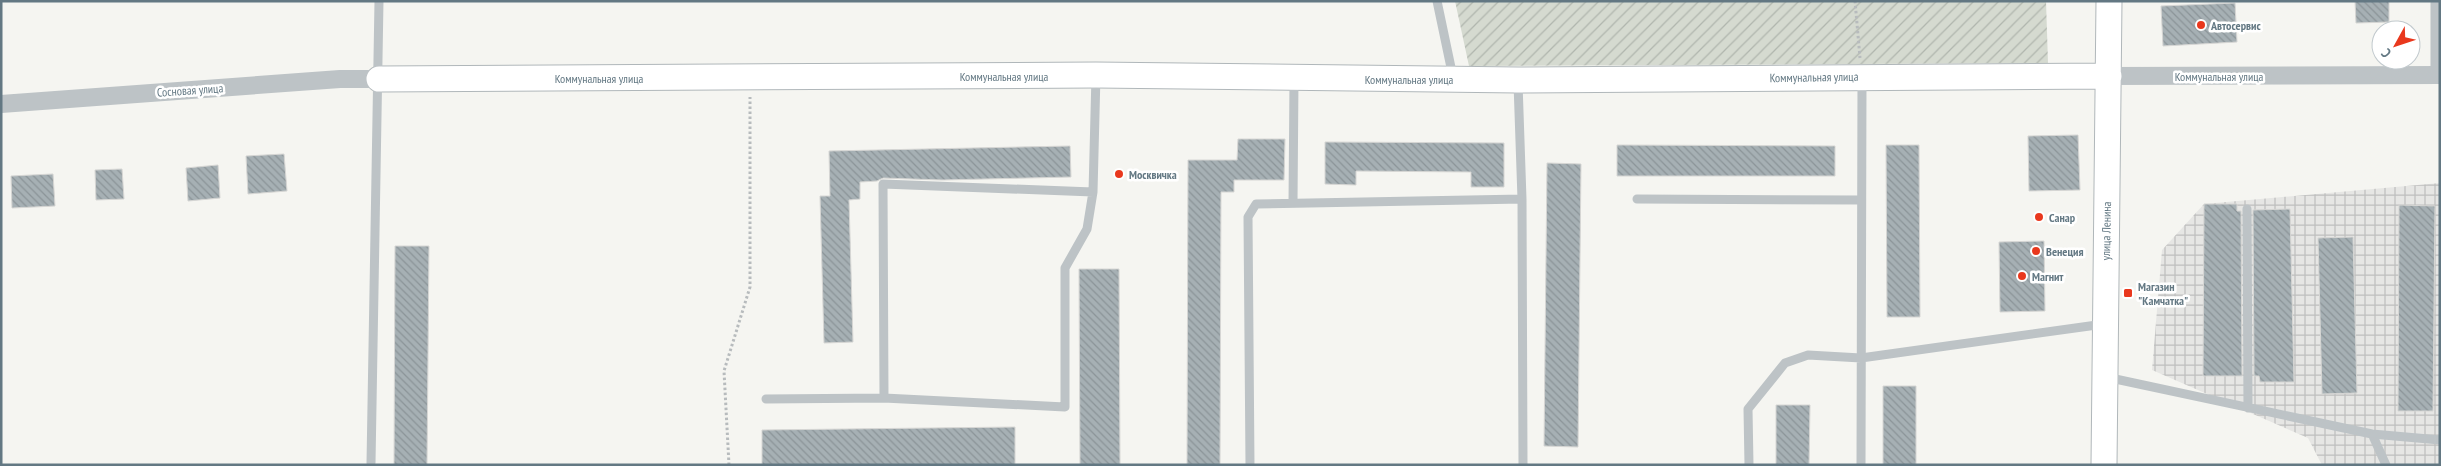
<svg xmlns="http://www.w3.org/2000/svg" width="2441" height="466" viewBox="0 0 2441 466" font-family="'PT Sans Narrow',sans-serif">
<defs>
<pattern id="industrial-grid" width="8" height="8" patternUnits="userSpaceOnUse" patternTransform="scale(1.25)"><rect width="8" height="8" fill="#e6e6e4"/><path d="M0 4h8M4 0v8" fill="none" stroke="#bebfbe"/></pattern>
<pattern id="garden-furrows" width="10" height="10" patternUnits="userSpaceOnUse" patternTransform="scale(1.25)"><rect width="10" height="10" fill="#d5dad0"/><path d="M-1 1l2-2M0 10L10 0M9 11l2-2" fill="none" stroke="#b0b6ae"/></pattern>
<pattern id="building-back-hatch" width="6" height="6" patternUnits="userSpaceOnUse" patternTransform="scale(1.25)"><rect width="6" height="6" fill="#a6b0b4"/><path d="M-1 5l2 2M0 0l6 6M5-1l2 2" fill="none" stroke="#8b9498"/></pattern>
</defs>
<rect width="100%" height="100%" fill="#f5f5f1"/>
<!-- industrial -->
<path fill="url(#industrial-grid)" d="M 2440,183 L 2440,465 L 2322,465 L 2308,438 L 2152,370 L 2162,250 L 2204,204 Z"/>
<!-- garden -->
<path fill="url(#garden-furrows)" d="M 1455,1 L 2046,1 L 2048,63 L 1469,66 Z"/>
<!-- building -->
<path fill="url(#building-back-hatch)" stroke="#d6d6d4" d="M 2355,1 L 2389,1 L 2389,22 L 2356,23 Z
M 2235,3 L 2237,42 L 2163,46 L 2161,6 Z
M 2078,135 L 2080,190 L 2029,191 L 2028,136 Z
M 1238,139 L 1285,139 L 1284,180 L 1234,180 L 1234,192 L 1221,192 L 1220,465 L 1187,465 L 1188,160 L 1237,160 Z
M 1325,142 L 1504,143 L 1504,187 L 1471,187 L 1471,172 L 1356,171 L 1356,185 L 1325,184 Z
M 1617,145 L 1835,146 L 1835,176 L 1617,176 Z
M 1886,145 L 1919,145 L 1920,317 L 1887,317 Z
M 1070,146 L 1071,177 L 942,180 L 883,178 L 877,181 L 860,182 L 860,199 L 849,200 L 853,342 L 824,343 L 820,196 L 830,196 L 829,151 Z
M 284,154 L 287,191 L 248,194 L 246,156 Z
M 1547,163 L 1581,164 L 1578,447 L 1544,446 Z
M 218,165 L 220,198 L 188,201 L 186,168 Z
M 122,169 L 124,199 L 96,200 L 95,170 Z
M 53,174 L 55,206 L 12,208 L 11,176 Z
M 2204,204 L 2237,204 L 2237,211 L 2241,211 L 2242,376 L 2203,376 Z
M 2399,205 L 2435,206 L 2433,411 L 2398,411 Z
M 2290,209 L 2294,382 L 2260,382 L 2259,376 L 2254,376 L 2253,210 Z
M 2353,237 L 2357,393 L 2322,394 L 2318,238 Z
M 2044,241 L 2045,311 L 2000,312 L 1999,242 Z
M 395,246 L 429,246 L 427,465 L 394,465 Z
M 1079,269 L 1119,269 L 1120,465 L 1080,465 Z
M 1883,386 L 1916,386 L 1916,465 L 1883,465 Z
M 1776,405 L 1810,405 L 1809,465 L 1776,465 Z
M 1015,427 L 1015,465 L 762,465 L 762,430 Z"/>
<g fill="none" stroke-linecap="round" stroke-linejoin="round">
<defs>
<path id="secondary" d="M 379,79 L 1096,75 L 1518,80 L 2109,76
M 2104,465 L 2109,1"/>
</defs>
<!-- secondary casing -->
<use href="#secondary" stroke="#b0b7ba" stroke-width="27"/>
<!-- path -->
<path stroke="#b7bbbd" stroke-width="3" stroke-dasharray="2.5 2.5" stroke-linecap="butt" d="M 1855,1 L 1860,58
M 729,465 L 724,371 L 750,287 L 750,97"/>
<!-- lane -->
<path stroke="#bdc3c6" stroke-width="9" d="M 1437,1 L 1453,77
M 2435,1 L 2435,75
M 1518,83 L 1522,199 L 1523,465
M 1093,192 L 883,184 L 884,398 L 1065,407 L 1065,268 L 1087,229 L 1093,192 L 1096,75
M 1637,199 L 1861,200
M 1293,203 L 1294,79
M 2247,209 L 2248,408
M 2106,377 L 2372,434 L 2440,440
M 766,399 L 884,398
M 2372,434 L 2386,465
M 371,463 L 379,1
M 1250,465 L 1248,217 L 1256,204 L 1522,199
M 1749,465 L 1748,409 L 1785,363 L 1808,355 L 1861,358 L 2104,324
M 1861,465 L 1862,79"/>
<!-- street -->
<path stroke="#bdc3c6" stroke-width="18" d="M 2109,76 L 2440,75
M 1,104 L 340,79 L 379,79"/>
<!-- secondary -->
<use href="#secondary" stroke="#fff" stroke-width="25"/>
</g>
<!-- markers -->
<g fill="#e9381d" stroke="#fff" stroke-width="2">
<circle cx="2201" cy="25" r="5"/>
<circle cx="1119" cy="174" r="5"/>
<circle cx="2039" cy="217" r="5"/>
<circle cx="2036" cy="251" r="5"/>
<circle cx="2022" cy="276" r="5"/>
<rect x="2123" y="288" width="10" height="10" rx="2.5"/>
</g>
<g text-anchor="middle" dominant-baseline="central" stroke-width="5" stroke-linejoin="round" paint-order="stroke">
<!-- poi labels -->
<g font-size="12" font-weight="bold" fill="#637883" stroke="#fff" text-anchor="start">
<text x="2211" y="25">Автосервис</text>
<text x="1129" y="174">Москвичка</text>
<text x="2049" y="217">Санар</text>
<text x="2046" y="251">Венеция</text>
<text x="2032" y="276">Магнит</text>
<text x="2138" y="286">Магазин<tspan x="2138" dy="14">"Камчатка"</tspan></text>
</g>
<!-- street labels -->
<g font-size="12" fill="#637883" stroke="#fff">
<text x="1004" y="76">Коммунальная улица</text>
<text x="2219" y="76">Коммунальная улица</text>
<text transform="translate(1814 77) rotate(-1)">Коммунальная улица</text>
<text x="599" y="78">Коммунальная улица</text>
<text x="1409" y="79">Коммунальная улица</text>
<text transform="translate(190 90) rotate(-4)">Сосновая улица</text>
<text transform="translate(2106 231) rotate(-89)">улица Ленина</text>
</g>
</g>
<!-- border -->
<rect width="2441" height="466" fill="none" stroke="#637883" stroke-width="5"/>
<!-- north arrow -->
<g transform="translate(2396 45) rotate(230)"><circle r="24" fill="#ffffff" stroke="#c1c9cd"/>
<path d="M0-4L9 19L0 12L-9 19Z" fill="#e9381d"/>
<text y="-8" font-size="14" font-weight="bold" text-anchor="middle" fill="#637883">С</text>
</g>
</svg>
